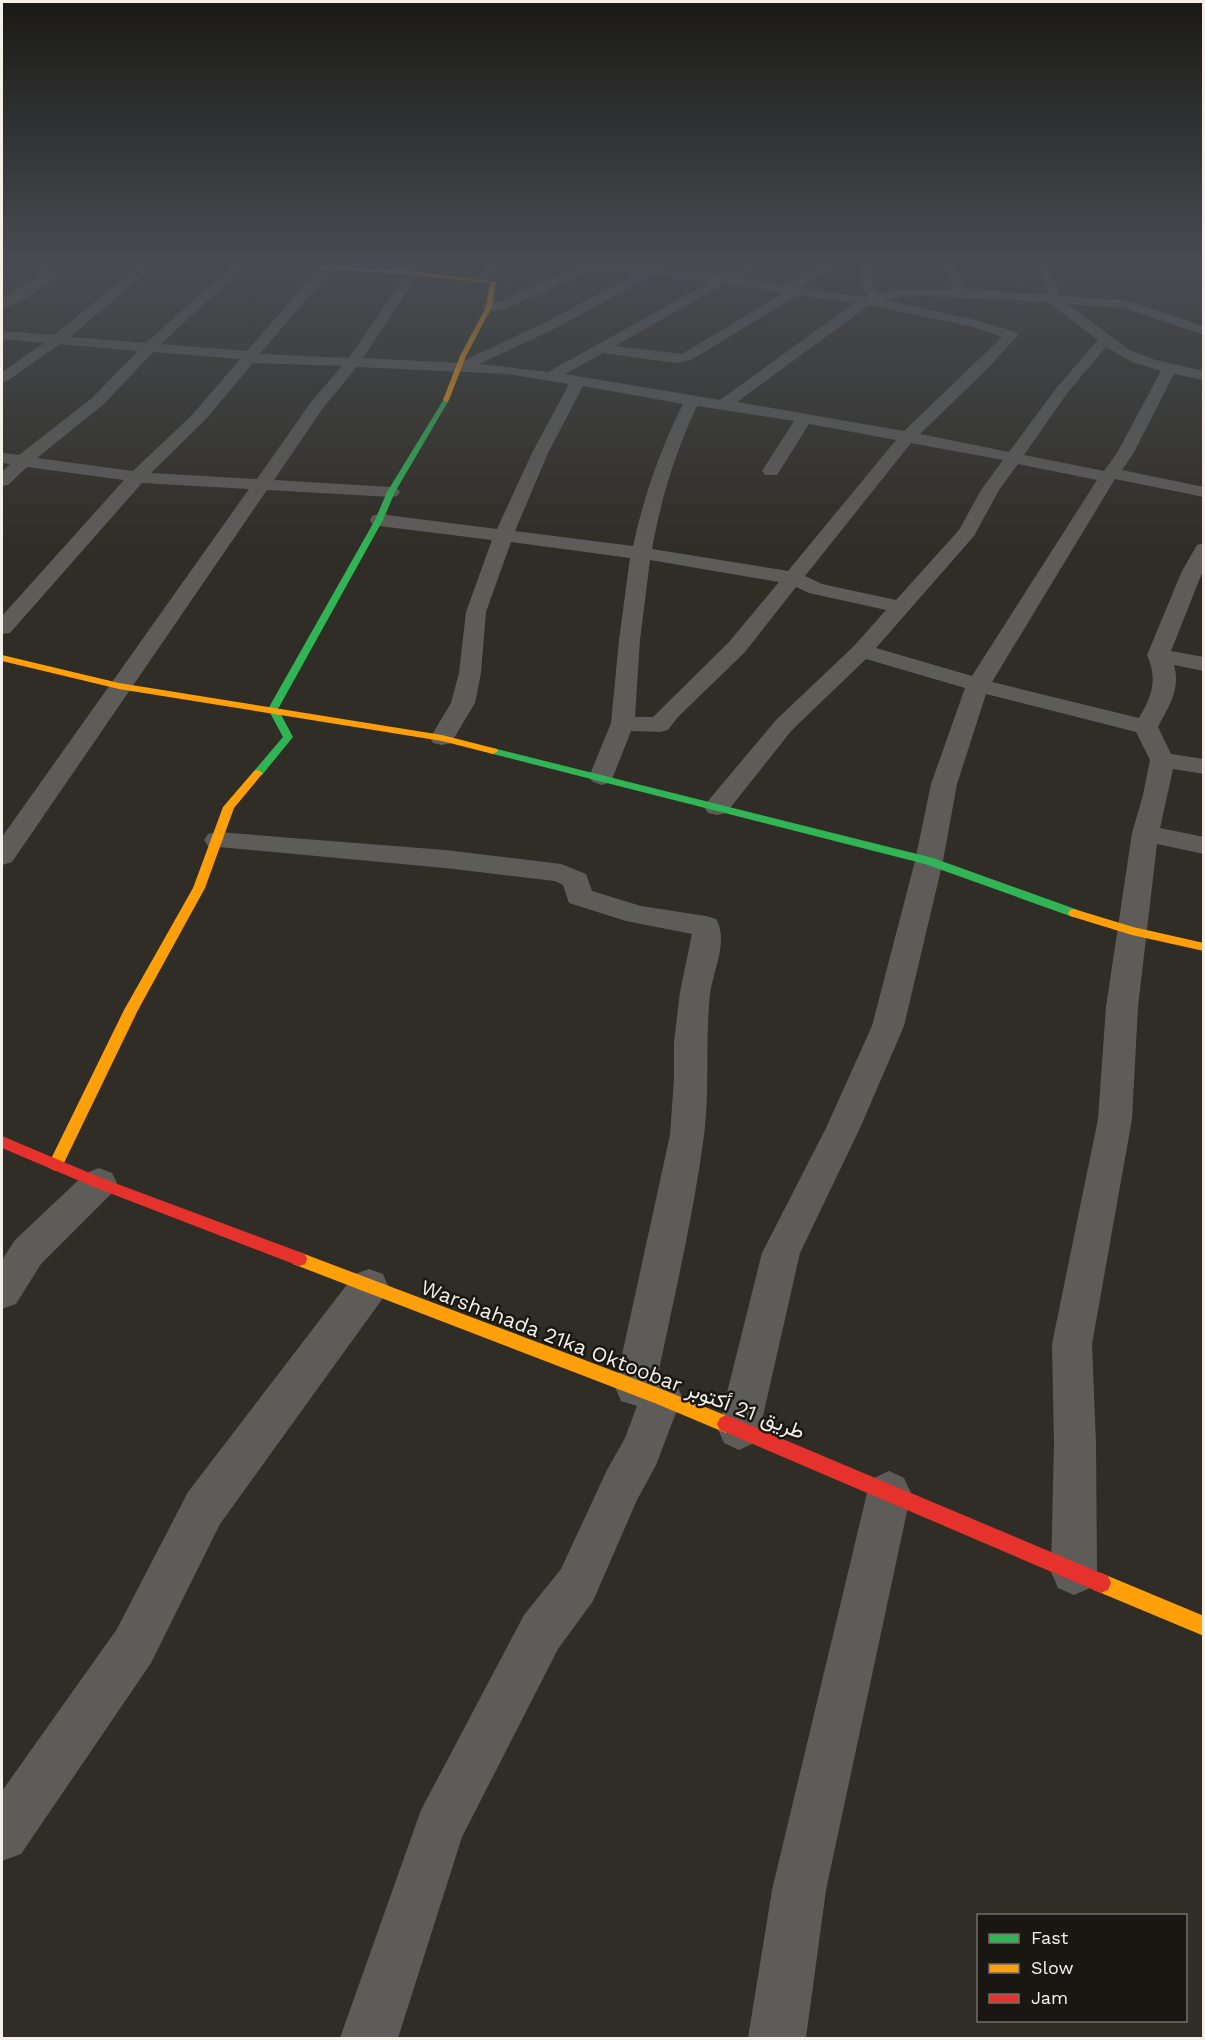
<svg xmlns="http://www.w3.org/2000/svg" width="1205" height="2040" viewBox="0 0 1205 2040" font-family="'Work Sans',Vazirmatn,sans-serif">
<rect width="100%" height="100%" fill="#302d26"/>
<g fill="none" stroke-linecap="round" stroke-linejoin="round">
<!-- street -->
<path fill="#5e5c59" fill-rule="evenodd" d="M 39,263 L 51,263 L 56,274 C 45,288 19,304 2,308 L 2,299 L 43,273 Z
M 143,263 L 157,263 L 70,337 L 146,343 L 235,263 L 248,263 L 161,344 L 247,351 L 323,264 L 327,263 L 333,267 L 331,270 L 260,354 L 349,358 L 409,270 L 413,269 L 419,273 L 363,358 L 459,363 L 546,322 L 635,274 L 585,273 L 507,308 L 489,311 L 482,307 L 484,304 L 499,302 L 579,266 L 581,263 L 593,263 L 591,266 L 653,266 L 720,276 L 753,263 L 772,263 L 735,278 L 786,285 L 826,263 L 841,263 L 801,288 L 866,297 L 868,297 L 860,284 L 861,263 L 873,263 L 872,284 L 879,294 L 898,289 L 954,289 L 943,263 L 955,263 L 967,290 L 1048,294 L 1036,263 L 1048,263 L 1060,296 L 1125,300 L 1204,326 L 1204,335 L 1123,308 L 1068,304 L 1129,350 L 1156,360 L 1204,371 L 1204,380 L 1174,374 L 1133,454 L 1122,470 L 1204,487 L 1204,497 L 1115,479 L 992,682 L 1139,718 C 1152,696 1158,680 1147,655 L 1182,571 L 1197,545 L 1204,543 L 1204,568 L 1171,651 L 1204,657 L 1204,671 L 1174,665 C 1181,689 1169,706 1158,727 L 1171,754 L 1204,759 L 1204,774 L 1173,769 L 1160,828 L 1204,837 L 1204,854 L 1157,844 L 1138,1007 L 1132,1119 L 1092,1344 L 1096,1443 L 1097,1572 L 1090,1588 L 1074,1595 L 1058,1588 L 1051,1572 L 1054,1443 L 1052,1344 L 1098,1119 L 1106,1007 L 1132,833 L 1143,795 L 1150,760 L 1136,732 L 986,694 L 957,784 L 943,861 L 904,1026 L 860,1128 L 800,1253 L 760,1429 L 754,1443 L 739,1450 L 724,1443 L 718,1429 L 762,1253 L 826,1128 L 872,1026 L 915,861 L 931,784 L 965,688 L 866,659 L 792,730 L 726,813 L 717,815 L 708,813 L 704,807 L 708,801 L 776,720 L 854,646 L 886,610 L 809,593 L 796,587 L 745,652 L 678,717 L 668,730 L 660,732 L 631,731 L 611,782 L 602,785 L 593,782 L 589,777 L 611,723 L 619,640 L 630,558 L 511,542 L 486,612 L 481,673 L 475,703 L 451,743 L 442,745 L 433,743 L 430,738 L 451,703 L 459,673 L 466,612 L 492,540 L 379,526 L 372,524 L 370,520 L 372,516 L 379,514 L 497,529 L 532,453 L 569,384 L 508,374 L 357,367 L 323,408 L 274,480 L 391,487 L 397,488 L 400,492 L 397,496 L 391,497 L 267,490 L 12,862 L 2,865 L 2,837 L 249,489 L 142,483 L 10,633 L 2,634 L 2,616 L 124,480 L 27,467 L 8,485 L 2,486 L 2,472 L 10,464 L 2,463 L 2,453 L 19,455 L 92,398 L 138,351 L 60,344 L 7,381 L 2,382 L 2,372 L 44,343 L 2,339 L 2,331 L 54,335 ZM 653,275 L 710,282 L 548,372 L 479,364 L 556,328 ZM 724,284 L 783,293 L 682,354 L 615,346 ZM 798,295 L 854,303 L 720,400 L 565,374 L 603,353 L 676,363 L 691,360 ZM 926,296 L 1048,302 L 1098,340 L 1058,386 L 1009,452 L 920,434 L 988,368 L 1018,335 L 1016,332 L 976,320 L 884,300 L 898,297 ZM 869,305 L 973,327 L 1002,337 L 904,431 L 737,402 ZM 1106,347 L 1132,362 L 1161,371 L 1117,453 L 1104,471 L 1024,455 L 1068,392 ZM 153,352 L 240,359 L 193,414 L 133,471 L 37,458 L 104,404 ZM 253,363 L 342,366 L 311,402 L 257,479 L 151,473 L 205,420 ZM 583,386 L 683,404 C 660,450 644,496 633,546 L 515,531 L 548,453 ZM 697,406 L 794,421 L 762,471 L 765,475 L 777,475 L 809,424 L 896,440 L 788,571 L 652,549 C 661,499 675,453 697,406 ZM 911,443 L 1003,460 L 981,490 L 959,530 L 896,600 L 822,584 L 805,576 ZM 1018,464 L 1097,480 L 972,676 L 876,648 L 974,536 L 999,490 ZM 650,560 L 779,582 L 729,642 L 653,717 L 635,717 L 640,640 Z
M 488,263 L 500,263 L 486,283 L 478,283 L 476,280 Z
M 217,832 L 445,850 L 561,864 L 586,874 L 592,891 L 641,906 L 706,916 L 716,919 C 729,940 713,971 710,994 C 705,1042 710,1089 704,1136 C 693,1218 674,1298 657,1379 L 661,1377 L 676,1383 L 682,1397 L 656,1465 L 637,1500 L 593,1601 L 558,1649 L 462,1837 L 398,2038 L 340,2038 L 421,1810 L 524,1615 L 561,1569 L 607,1470 L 625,1438 L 637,1406 L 621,1401 L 615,1387 L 670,1135 L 674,1079 L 674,1042 L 680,992 L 692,934 L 626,921 L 569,903 L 563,885 L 555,881 L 445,868 L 208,846 L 204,840 L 208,834 Z
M 99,1168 L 112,1173 L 117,1183 L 112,1193 L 41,1264 L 16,1304 L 2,1309 L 2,1260 L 15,1240 L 86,1173 Z
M 369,1269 L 383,1274 L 388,1286 L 383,1298 L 220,1524 L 151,1663 L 21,1854 L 2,1861 L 2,1791 L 117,1629 L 188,1492 L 355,1274 Z
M 889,1471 L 904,1478 L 911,1493 L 826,1890 L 806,2038 L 748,2038 L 772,1890 L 867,1493 L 874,1478 Z"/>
<!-- fast -->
<path fill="#30b455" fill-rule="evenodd" d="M 444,399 L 449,400 L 395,492 L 383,520 L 278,709 L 293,737 L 262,775 L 254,775 L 254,771 L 283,737 L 268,709 L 375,520 L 387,492 Z
M 493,748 L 933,858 L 1078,910 L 1080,913 L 1074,917 L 1070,916 L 925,864 L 489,753 L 488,751 Z"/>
<!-- slow -->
<path fill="#ff9f0a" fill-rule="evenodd" d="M 266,263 L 413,271 L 496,282 L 492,307 L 466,356 L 449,400 L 446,402 L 443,400 L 460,356 L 486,307 L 490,283 L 413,275 Z
M 2,655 L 119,683 L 442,735 L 497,749 L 498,751 L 493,754 L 442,741 L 119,689 L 2,661 Z
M 258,770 L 263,773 L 234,808 L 205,888 L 138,1010 L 61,1169 L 56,1171 L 51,1169 L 48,1165 L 124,1010 L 193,888 L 223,807 L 254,771 Z
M 1074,909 L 1133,927 L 1204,943 L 1204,951 L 1132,935 L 1070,916 L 1068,913 L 1070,910 Z
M 299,1252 L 661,1389 L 732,1418 L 735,1424 L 732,1430 L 726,1433 L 657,1404 L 293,1264 L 291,1259 L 293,1254 Z
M 1101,1573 L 1204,1616 L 1204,1636 L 1094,1590 L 1091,1583 L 1094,1576 Z"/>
<!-- jam -->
<path fill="#e5322d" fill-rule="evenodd" d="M 2,1136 L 104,1179 L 305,1254 L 307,1259 L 305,1264 L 299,1266 L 94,1187 L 2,1148 Z
M 726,1415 L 1108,1576 L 1111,1583 L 1108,1590 L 1101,1593 L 720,1430 L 717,1424 L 720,1418 Z"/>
</g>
<!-- sky -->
<linearGradient id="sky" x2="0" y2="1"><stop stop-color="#1a1915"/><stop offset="0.48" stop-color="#484c52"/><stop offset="1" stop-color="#484c52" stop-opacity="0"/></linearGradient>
<rect width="1205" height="549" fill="url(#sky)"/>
<g text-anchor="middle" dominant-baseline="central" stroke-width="5" stroke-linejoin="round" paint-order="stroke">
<!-- near-street labels -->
<g font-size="21" fill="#f4f0e8" stroke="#1a1712">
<text transform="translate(613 1359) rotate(21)">Warshahada 21ka Oktoobar طريق 21 أكتوبر</text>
</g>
</g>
<!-- border -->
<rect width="1205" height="2040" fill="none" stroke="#f4f0e8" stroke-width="6"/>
<!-- legend -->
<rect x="977" y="1914" width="210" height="108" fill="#1a1712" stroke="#716e68" stroke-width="1.5"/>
<rect x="989" y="1934" width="30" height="9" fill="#30b455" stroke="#716e68" stroke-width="1.5"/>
<text x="1031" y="1944" font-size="18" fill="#f4f0e8">Fast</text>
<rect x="989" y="1964" width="30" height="9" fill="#ff9f0a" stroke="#716e68" stroke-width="1.5"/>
<text x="1031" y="1974" font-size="18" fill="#f4f0e8">Slow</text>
<rect x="989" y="1994" width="30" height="9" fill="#e5322d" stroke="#716e68" stroke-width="1.5"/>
<text x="1031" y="2004" font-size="18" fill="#f4f0e8">Jam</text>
</svg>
